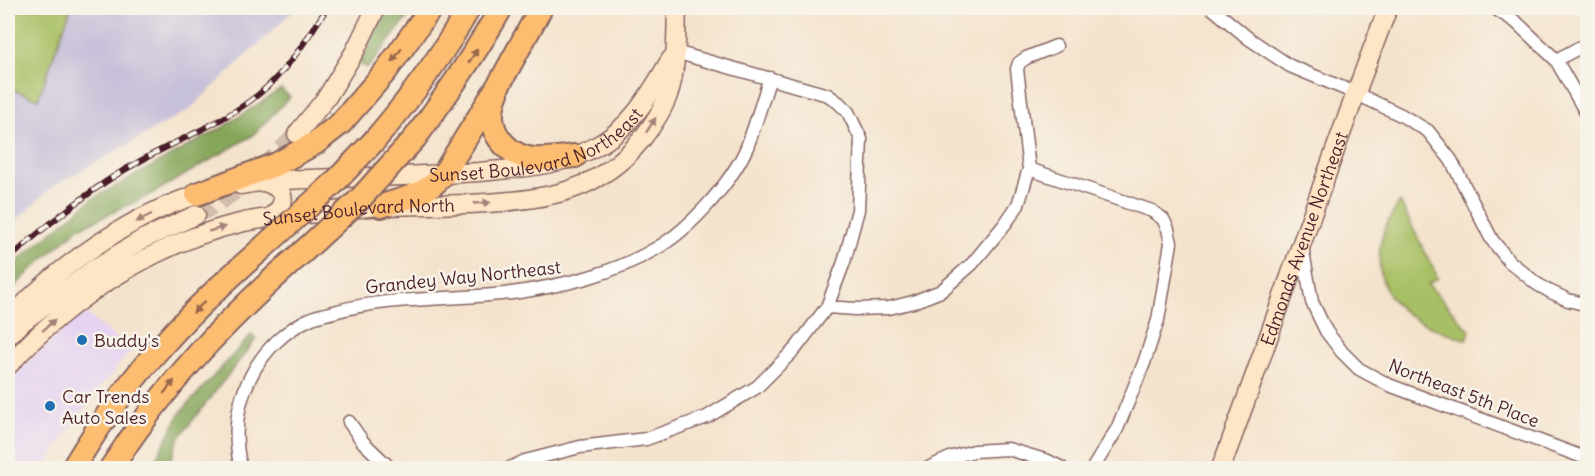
<svg xmlns="http://www.w3.org/2000/svg" width="1595" height="476" viewBox="0 0 1595 476" font-family="Delius,sans-serif">
<rect width="100%" height="100%" fill="#f7f3e8"/>
<filter id="ink" filterUnits="userSpaceOnUse"><feTurbulence type="fractalNoise" baseFrequency=".0167" numOctaves="2"/><feDisplacementMap in="SourceGraphic" scale="12" xChannelSelector="R" yChannelSelector="G"/><feConvolveMatrix kernelMatrix="1 2 1 2 8 2 1 2 1" color-interpolation-filters="sRGB"/></filter>
<filter id="wash" filterUnits="userSpaceOnUse"><feTurbulence type="fractalNoise" baseFrequency=".008" numOctaves="4" result="noise"/><feDisplacementMap in="SourceGraphic" scale="24" xChannelSelector="R" yChannelSelector="G"/><feGaussianBlur stdDeviation="1.35" result="paint"/><feColorMatrix in="noise" values="0 0 0 0 0 0 0 0 0 0 0 0 0 0 0 0 0 1.4 0 .05"/><feComposite in="paint" operator="in"/></filter>
<g filter="url(#wash)">
<rect width="100%" height="100%" fill="#f4e3cc"/>
<!-- built -->
<path fill="#e5d3f1" d="M 83,311 L 131,351 L 92,397 L 44,468 L 8,468 L 8,385 L 18,371 Z"/>
<!-- industrial -->
<path fill="#c7c0d9" d="M 8,8 L 296,8 L 189,110 L 52,187 L 8,228 Z"/>
<!-- green -->
<path fill="#a8c065" stroke="#797048" stroke-width="1.5" d="M 8,8 L 71,8 L 38,99 L 8,88 Z
M 1400,202 L 1438,278 L 1428,284 L 1470,331 L 1467,340 C 1451,334 1434,329 1419,321 C 1383,303 1372,268 1384,231 C 1387,221 1394,211 1400,202 Z"/>
<!-- forest -->
<path fill="#86a65a" stroke="#686242" stroke-width="1.5" d="M 388,8 L 415,8 L 368,68 L 359,64 Z
M 281,89 L 290,97 L 252,136 L 150,195 L 79,228 L 30,271 L 8,294 L 8,272 L 22,257 L 92,199 L 225,126 Z
M 251,335 L 256,339 L 179,438 L 168,468 L 151,468 L 181,412 Z"/>
</g>
<g filter="url(#ink)">
<g fill="none" stroke-linecap="round" stroke-linejoin="round">
<!-- secondary-tunnel -->
<path stroke="#d2bcac" stroke-width="18" stroke-dasharray="18 9" stroke-linecap="butt" d="M 196,215 C 236,195 266,166 297,134"/>
<defs>
<path id="street" d="M 1212,8 L 1248,38 L 1290,66 L 1355,93 L 1401,115 L 1428,131 L 1451,160 L 1492,240 L 1509,261 L 1537,284 L 1551,292 L 1568,300 L 1588,305
M 1494,8 L 1516,22 L 1556,60 L 1588,116
M 1556,60 L 1588,43
M 1029,169 L 1152,211 L 1163,219 L 1168,229 L 1171,243 L 1158,320 L 1144,363 L 1117,429 L 1093,468
M 1302,246 L 1312,302 L 1326,331 L 1342,352 L 1359,369 L 1389,385 L 1588,459
M 827,307 L 855,309 L 889,308 L 913,302 L 941,291 L 972,264 L 1005,224 L 1018,205 L 1029,169 L 1017,69 L 1019,63 L 1026,58 L 1056,46
M 349,422 L 363,442 L 390,468
M 241,468 C 233,437 236,405 251,376 C 264,350 286,329 312,318 C 319,315 327,314 334,312 C 394,295 458,301 519,292 C 569,284 613,274 657,248 C 690,229 732,182 747,147 C 756,124 762,101 770,78
M 510,468 L 525,461 L 580,447 L 646,439 L 707,417 L 757,387 L 796,348 L 827,307 L 844,262 L 858,210 L 861,139 L 848,112 L 839,103 L 828,95 L 675,52
M 928,468 L 952,457 L 974,451 L 1008,449 L 1048,461 L 1062,468"/>
<g id="secondary">
<path d="M 297,134 L 327,97 L 355,51 L 376,8"/>
<path d="M 262,181 C 286,188 290,204 269,218"/>
<path id="s1" d="M 241,185 C 273,179 305,179 337,178 C 384,177 432,175 479,172 C 522,168 565,166 602,143 C 635,123 652,90 671,59"/>
<path d="M 8,322 C 52,269 141,208 208,192"/>
<path d="M 8,336 L 25,320 L 94,269 L 143,239 L 196,215"/>
<path id="s2" d="M 8,366 C 68,299 155,242 244,222 C 267,217 292,216 316,213 C 338,211 361,207 383,206 C 418,205 453,205 487,203 C 550,199 599,191 641,140 C 653,125 665,107 670,89 C 677,63 676,34 677,8"/>
<path id="s3" d="M 1221,468 C 1278,315 1329,160 1388,8"/>
</g>
<path id="highway" d="M 497,93 C 494,100 492,108 492,116 C 492,138 512,157 534,159 C 547,160 562,157 575,156
M 415,138 C 446,96 476,53 501,8
M 374,141 C 410,99 442,56 469,8
M 197,194 L 277,164 L 317,142 L 341,123 L 386,71 L 431,8
M 381,206 C 405,199 427,194 443,175 L 501,81 L 541,8
M 73,468 C 100,423 132,378 168,339 C 196,308 226,280 257,253
M 111,468 C 166,382 229,317 305,250"/>
</defs>
<!-- street casing -->
<use href="#street" stroke="#866463" stroke-width="15"/>
<!-- secondary casing -->
<use href="#secondary" stroke="#866463" stroke-width="21"/>
<!-- highway casing -->
<use href="#highway" stroke="#866463" stroke-width="26"/>
<!-- street -->
<use href="#street" stroke="#fff" stroke-width="12"/>
<!-- secondary -->
<use href="#secondary" stroke="#fee5c5" stroke-width="18"/>
<!-- highway -->
<use href="#highway" stroke="#fcbd6f" stroke-width="22"/>
<defs>
<path id="rail" d="M 8,261 C 21,247 37,234 52,222 C 79,201 105,180 135,164 C 176,140 222,124 259,94 C 288,70 307,39 327,8"/>
</defs>
<!-- rail casing -->
<use href="#rail" stroke="#4a1f2b" stroke-width="6"/>
<!-- rail -->
<use href="#rail" stroke="#f7f3e8" stroke-width="4" stroke-dasharray="11" stroke-linecap="butt"/>
<defs>
<path id="highway-bridge" d="M 305,250 L 359,200 L 415,138
M 257,253 L 333,184 L 374,141"/>
</defs>
<!-- highway-bridge casing -->
<use href="#highway-bridge" stroke="#866463" stroke-width="26" stroke-linecap="butt"/>
<!-- highway-bridge -->
<use href="#highway-bridge" stroke="#fcbd6f" stroke-width="22"/>
</g>
<!-- one-way arrows -->
<defs><path id="oneway-solid" d="M-6-.8H1V-3.2L6.5 0L1 3.2V.8H-6Z" transform="scale(1.5)"/></defs>
<g fill="#9a664a">
<use href="#oneway-solid" transform="translate(397 55) rotate(125)"/>
<use href="#oneway-solid" transform="translate(473 56) rotate(-57)"/>
<use href="#oneway-solid" transform="translate(199 307) rotate(135)"/>
<use href="#oneway-solid" transform="translate(169 387) rotate(-51)"/>
</g>
<g fill="#a48278">
<use href="#oneway-solid" transform="translate(651 125) rotate(-57)"/>
<use href="#oneway-solid" transform="translate(482 203) rotate(-3)"/>
<use href="#oneway-solid" transform="translate(144 218) rotate(153)"/>
<use href="#oneway-solid" transform="translate(217 229) rotate(-16)"/>
<use href="#oneway-solid" transform="translate(49 325) rotate(-42)"/>
</g>
</g>
<!-- markers -->
<g fill="#1f6fb2" stroke="#f7f3e8" stroke-width="2">
<circle cx="82" cy="340" r="6"/>
<circle cx="50" cy="406" r="6"/>
</g>
<g text-anchor="middle" dominant-baseline="central" stroke-width="5" stroke-linejoin="round" paint-order="stroke">
<!-- street labels -->
<g font-size="18" fill="#4a1f2b" stroke="#f7f3e8">
<text stroke="none"><textPath href="#s1" startOffset="302">Sunset Boulevard Northeast</textPath></text>
<text stroke="none"><textPath href="#s2" startOffset="396">Sunset Boulevard North</textPath></text>
<text stroke="none"><textPath href="#s3" startOffset="244">Edmonds Avenue Northeast</textPath></text>
<text transform="translate(463 277) rotate(-6)">Grandey Way Northeast</text>
<text transform="translate(1464 393) rotate(21)">Northeast 5th Place</text>
</g>
<!-- poi labels -->
<g font-size="18" fill="#4a1f2b" stroke="#f7f3e8" text-anchor="start">
<text x="94" y="340">Buddy's</text>
<text x="62" y="396">Car Trends<tspan x="62" dy="21">Auto Sales</tspan></text>
</g>
</g>
<!-- margin -->
<rect width="1595" height="476" fill="none" stroke="#f7f3e8" stroke-width="30"/>
</svg>
